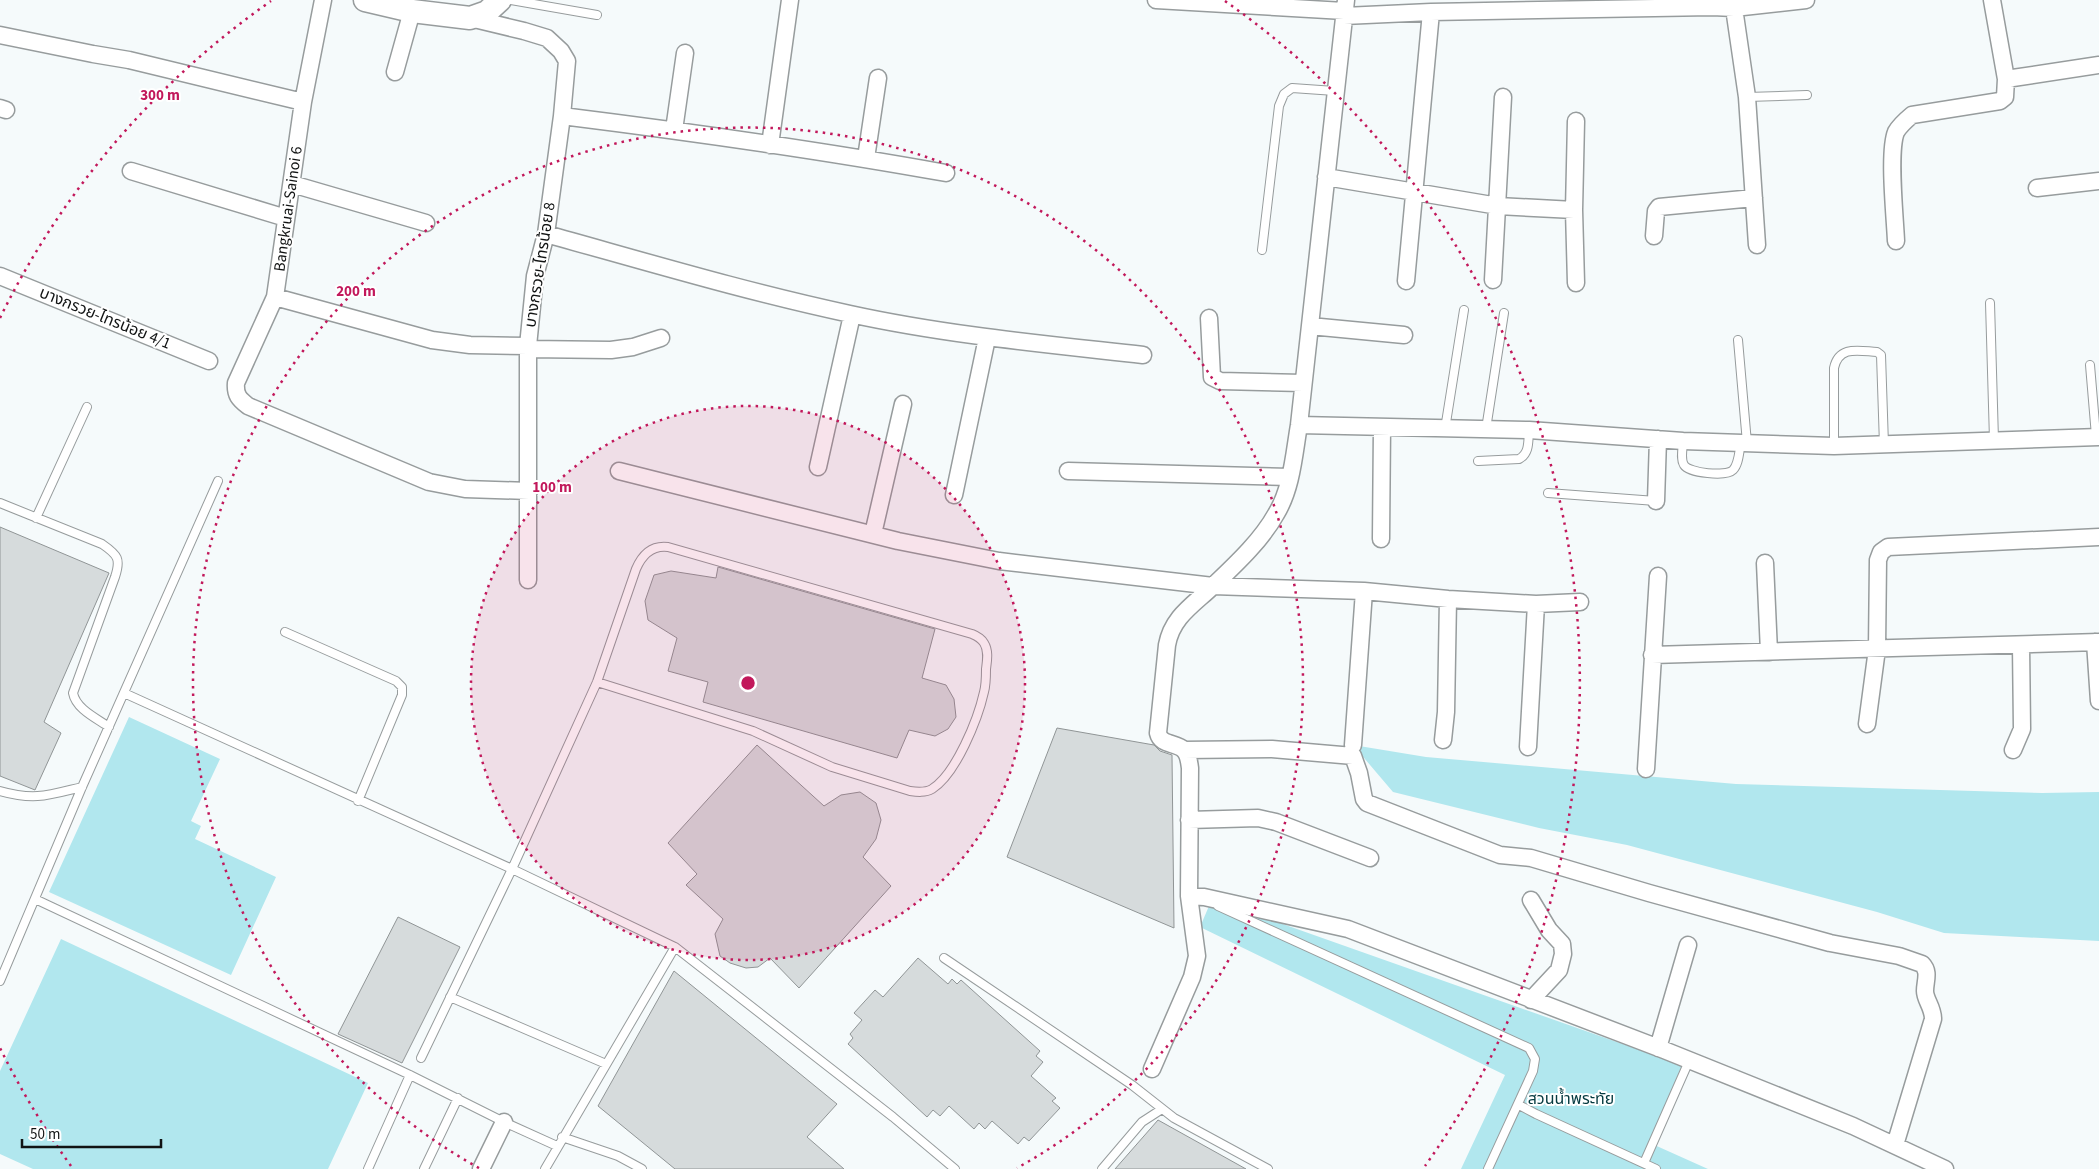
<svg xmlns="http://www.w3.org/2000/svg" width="2099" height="1169" viewBox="0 0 2099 1169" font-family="'Source Sans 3','Noto Sans Thai',sans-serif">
<rect width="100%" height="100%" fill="#f5fafb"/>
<!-- green -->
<path fill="#b1e7ee" d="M 129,717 L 220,759 L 191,821 L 201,826 L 195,839 L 276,877 L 231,975 L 49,892 Z
M 1353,745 L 1426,757 L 1736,784 L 2042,793 L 2099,792 L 2099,941 L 1944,933 L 1877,912 L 1627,845 L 1539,828 L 1393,792 Z
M 1212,899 L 1682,1065 L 1650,1143 L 1708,1169 L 1461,1169 L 1505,1075 L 1200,927 Z
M 61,939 L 368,1083 L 328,1169 L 33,1169 L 0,1154 L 0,1071 Z"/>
<!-- building -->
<path fill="#d6dbdc" stroke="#909596" d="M 0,527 L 109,573 L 44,722 L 61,733 L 35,790 L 0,776 Z
M 718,567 L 935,629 L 922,678 L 946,685 L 954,699 L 956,717 L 948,729 L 935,736 L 909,730 L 897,758 L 703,702 L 708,682 L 668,671 L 677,638 L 648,620 L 645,601 L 654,575 L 671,571 L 716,578 Z
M 1057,728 L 1154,745 L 1160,751 L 1172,755 L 1174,928 L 1007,857 Z
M 757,745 L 824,806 L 841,795 L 860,792 L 876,803 L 881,820 L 876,839 L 863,857 L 891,886 L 799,988 L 770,958 L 758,967 L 746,968 L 730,963 L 720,956 L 715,934 L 723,919 L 686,885 L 697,874 L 668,843 Z
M 398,917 L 460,947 L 402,1063 L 338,1034 Z
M 918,958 L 948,984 L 952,979 L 957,984 L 961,980 L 1040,1051 L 1036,1056 L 1043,1062 L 1031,1076 L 1056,1098 L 1052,1101 L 1060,1108 L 1029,1141 L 1024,1137 L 1018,1144 L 992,1121 L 985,1129 L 979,1123 L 974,1129 L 949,1106 L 940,1116 L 933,1110 L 927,1117 L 848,1044 L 853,1038 L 850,1034 L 862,1020 L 854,1013 L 875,990 L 883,997 Z
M 674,971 L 837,1104 L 807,1137 L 844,1169 L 675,1169 L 598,1106 Z
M 1158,1120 L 1246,1169 L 1115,1169 Z"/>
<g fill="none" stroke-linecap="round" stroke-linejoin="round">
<defs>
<path id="service" d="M 511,0 L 597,15
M 1747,97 L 1807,95
M 1262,250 L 1279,106 L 1284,94 L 1292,88 L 1335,91
M 1990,303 L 1994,440
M 1738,340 L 1747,443
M 2090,365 L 2096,436
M 1445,429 L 1464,310
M 1486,429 L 1504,313
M 1683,441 C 1683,448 1680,459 1684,465 C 1689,473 1726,477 1733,470 C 1739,464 1739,451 1741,443
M 1834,446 L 1834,368 C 1839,345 1859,351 1877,352 L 1881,355 L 1884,445
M 1478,461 L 1519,459 C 1530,453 1528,441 1529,430
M 1548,493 L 1656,501
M 0,503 L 102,544 C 118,555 121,559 115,577 L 73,693 C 76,709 96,718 109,727
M 36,518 L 87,407
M 285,632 L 396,681 L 402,687 L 402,695 L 358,801
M 124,693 L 512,869 L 675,947 L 893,1117 L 955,1169
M 0,791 C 35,801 49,795 82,787
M 35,899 L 410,1075 L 504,1122 L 557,1146
M 1218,906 L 1529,1048 L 1535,1059 L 1533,1071 L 1488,1169
M 944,958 L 1132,1085 L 1174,1118 L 1268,1169
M 0,981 L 82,787 L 218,481
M 450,997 L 606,1064
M 421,1058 L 512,869 L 597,682 L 636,569 C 642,555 652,545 668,547 L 972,634 C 977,636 981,638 984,643 C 989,651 987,661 986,669 C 986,677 986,685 984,692 C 978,719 956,774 932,789 C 925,793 917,792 910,791 L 832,767 L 753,731 L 597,682
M 1519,1105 L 1536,1114 L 1656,1169
M 562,1137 L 618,1156 L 642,1169
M 1644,1163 L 1689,1061
M 368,1169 L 410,1075
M 424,1169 L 458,1098
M 545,1169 L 675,947
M 1102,1169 L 1142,1122 L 1162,1109"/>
<path id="minor" d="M 323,0 L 303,102 L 275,297 L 236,383 C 235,395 239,399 248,406 L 429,482 L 465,489 L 529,491
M 1156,0 L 1344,11
M 1992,0 L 2006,79
M 1734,8 L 1747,97 L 1757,245
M 1344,16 L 1431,12 L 1712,7 L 1734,8 L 1806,0
M 470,18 L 524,31 L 547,38 L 561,51 L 567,61 L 562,116 L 546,234 L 535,276 L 528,346 L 528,580
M 0,35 L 93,54 L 129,60 L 303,102
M 395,72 L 412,11
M 0,108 L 6,110
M 562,116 C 690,132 819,150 946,173
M 674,130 L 685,53
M 770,145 L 790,0
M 866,158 L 878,78
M 131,171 L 286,218
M 1326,177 L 1498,206 L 1574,210 L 1576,121
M 292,184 L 426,223
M 2037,188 L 2099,181
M 1574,210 L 1576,283
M 546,234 C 647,262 747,292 850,314 C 946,335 1045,344 1143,355
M 1654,236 L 1656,211 L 1659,207 L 1754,198
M 1896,241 C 1895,217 1888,152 1896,132 C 1900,125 1906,120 1912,115 L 2000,101 L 2005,97 L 2006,79 L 2099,65
M 0,276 L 209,361
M 1493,280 L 1503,97
M 1406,281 L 1431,12
M 275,297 L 432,340 L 470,345 L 528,346
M 1209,318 L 1212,377 L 1220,381 L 1303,383
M 1310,326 L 1404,335
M 528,349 L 611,350 L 633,347 L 661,338
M 1299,425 L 1529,430 L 1683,441 L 1834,446 L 2099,437
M 818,467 L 852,315
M 619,471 L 898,541 L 999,561 L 1213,586 L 1364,591 L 1448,599 L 1536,604 L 1580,602
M 1068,471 L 1290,477
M 954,495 L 987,338
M 1656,501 L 1658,439
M 873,534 L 903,404
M 1381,539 L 1382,427
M 1765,563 L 1769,652
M 2095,642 L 2099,701
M 1652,655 L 2099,642
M 1867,724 L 1877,649 L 1878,560 L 1881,552 L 1888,547 L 2099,537
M 1443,740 L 1446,712 L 1448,599
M 1353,745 L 1364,591
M 1528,747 L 1536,604
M 1184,750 L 1272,749 L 1353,756 L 1359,773 L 1364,799 L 1367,803 L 1500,855 L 1531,858 L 1649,893 L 1830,943 L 1899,956 L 1922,964 C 1930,972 1925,981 1925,991 C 1925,1000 1933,1007 1933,1019 L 1895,1145
M 2013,750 L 2022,729 L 2021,645
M 1646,769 L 1658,576
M 1189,820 L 1258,818 L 1276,822 L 1370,858
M 1189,896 L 1204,897 L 1348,929 L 1664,1050 L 1853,1126 L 1945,1169
M 1531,900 L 1549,930 L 1562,944 L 1563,954 L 1559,970 L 1531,1000
M 1658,1048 L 1688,945
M 1152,1069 L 1192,977 L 1197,956 L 1189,896 L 1190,768 C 1189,762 1189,755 1184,750 C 1176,742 1161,746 1158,733 L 1167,645 C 1172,617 1193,605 1213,586 C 1235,565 1261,541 1276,514 C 1292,488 1294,454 1299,425 L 1346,0
M 481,1169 L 504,1122"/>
<path id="secondary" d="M 365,0 L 412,11 L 470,18 L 487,12 L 500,0"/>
</defs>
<!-- service casing -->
<use href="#service" stroke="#979c9d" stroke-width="10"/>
<!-- minor casing -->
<use href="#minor" stroke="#979c9d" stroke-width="19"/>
<!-- secondary casing -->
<use href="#secondary" stroke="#979c9d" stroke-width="25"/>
<!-- service -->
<use href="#service" stroke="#fff" stroke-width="8"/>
<!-- minor -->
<use href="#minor" stroke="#fff" stroke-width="16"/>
<!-- secondary -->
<use href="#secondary" stroke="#fff" stroke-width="22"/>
</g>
<!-- distance rings -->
<circle cx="748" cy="683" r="277" fill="#c2185b" fill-opacity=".12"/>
<g fill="none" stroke="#c2185b" stroke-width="2.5" stroke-dasharray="2.5 5">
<circle cx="748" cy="683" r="277"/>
<path d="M479 1168A555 555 0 1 1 1017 1168"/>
<path d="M71 1166A832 832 0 0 1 0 1048M0 318A832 832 0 0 1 271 1M1225 1A832 832 0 0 1 1425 1166"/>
</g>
<g text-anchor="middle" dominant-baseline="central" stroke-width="4" stroke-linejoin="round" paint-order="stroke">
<!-- street labels -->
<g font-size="16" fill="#111313" stroke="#fff">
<text transform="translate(288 209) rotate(-82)">Bangkruai-Sainoi 6</text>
<text transform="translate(540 265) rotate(-81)">บางกรวย-ไทรน้อย 8</text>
<text transform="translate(105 318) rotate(22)">บางกรวย-ไทรน้อย 4/1</text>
</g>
<!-- park labels -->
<g font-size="16" fill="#053a40" stroke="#fff">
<text x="1571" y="1099">สวนน้ำพระทัย</text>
</g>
</g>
<circle cx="748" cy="683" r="8" fill="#c2185b" stroke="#fff" stroke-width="2.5"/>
<g font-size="15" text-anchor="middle" font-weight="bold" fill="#c2185b" stroke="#fff" stroke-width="4" stroke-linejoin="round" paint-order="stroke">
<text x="160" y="100">300 m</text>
<text x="356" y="296">200 m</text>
<text x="552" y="492">100 m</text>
</g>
<!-- scale -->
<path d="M22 1139v8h139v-8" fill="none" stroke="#111313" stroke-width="2.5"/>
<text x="30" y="1139" font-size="15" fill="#111313" stroke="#ffffff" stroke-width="4" paint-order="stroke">50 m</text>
</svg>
